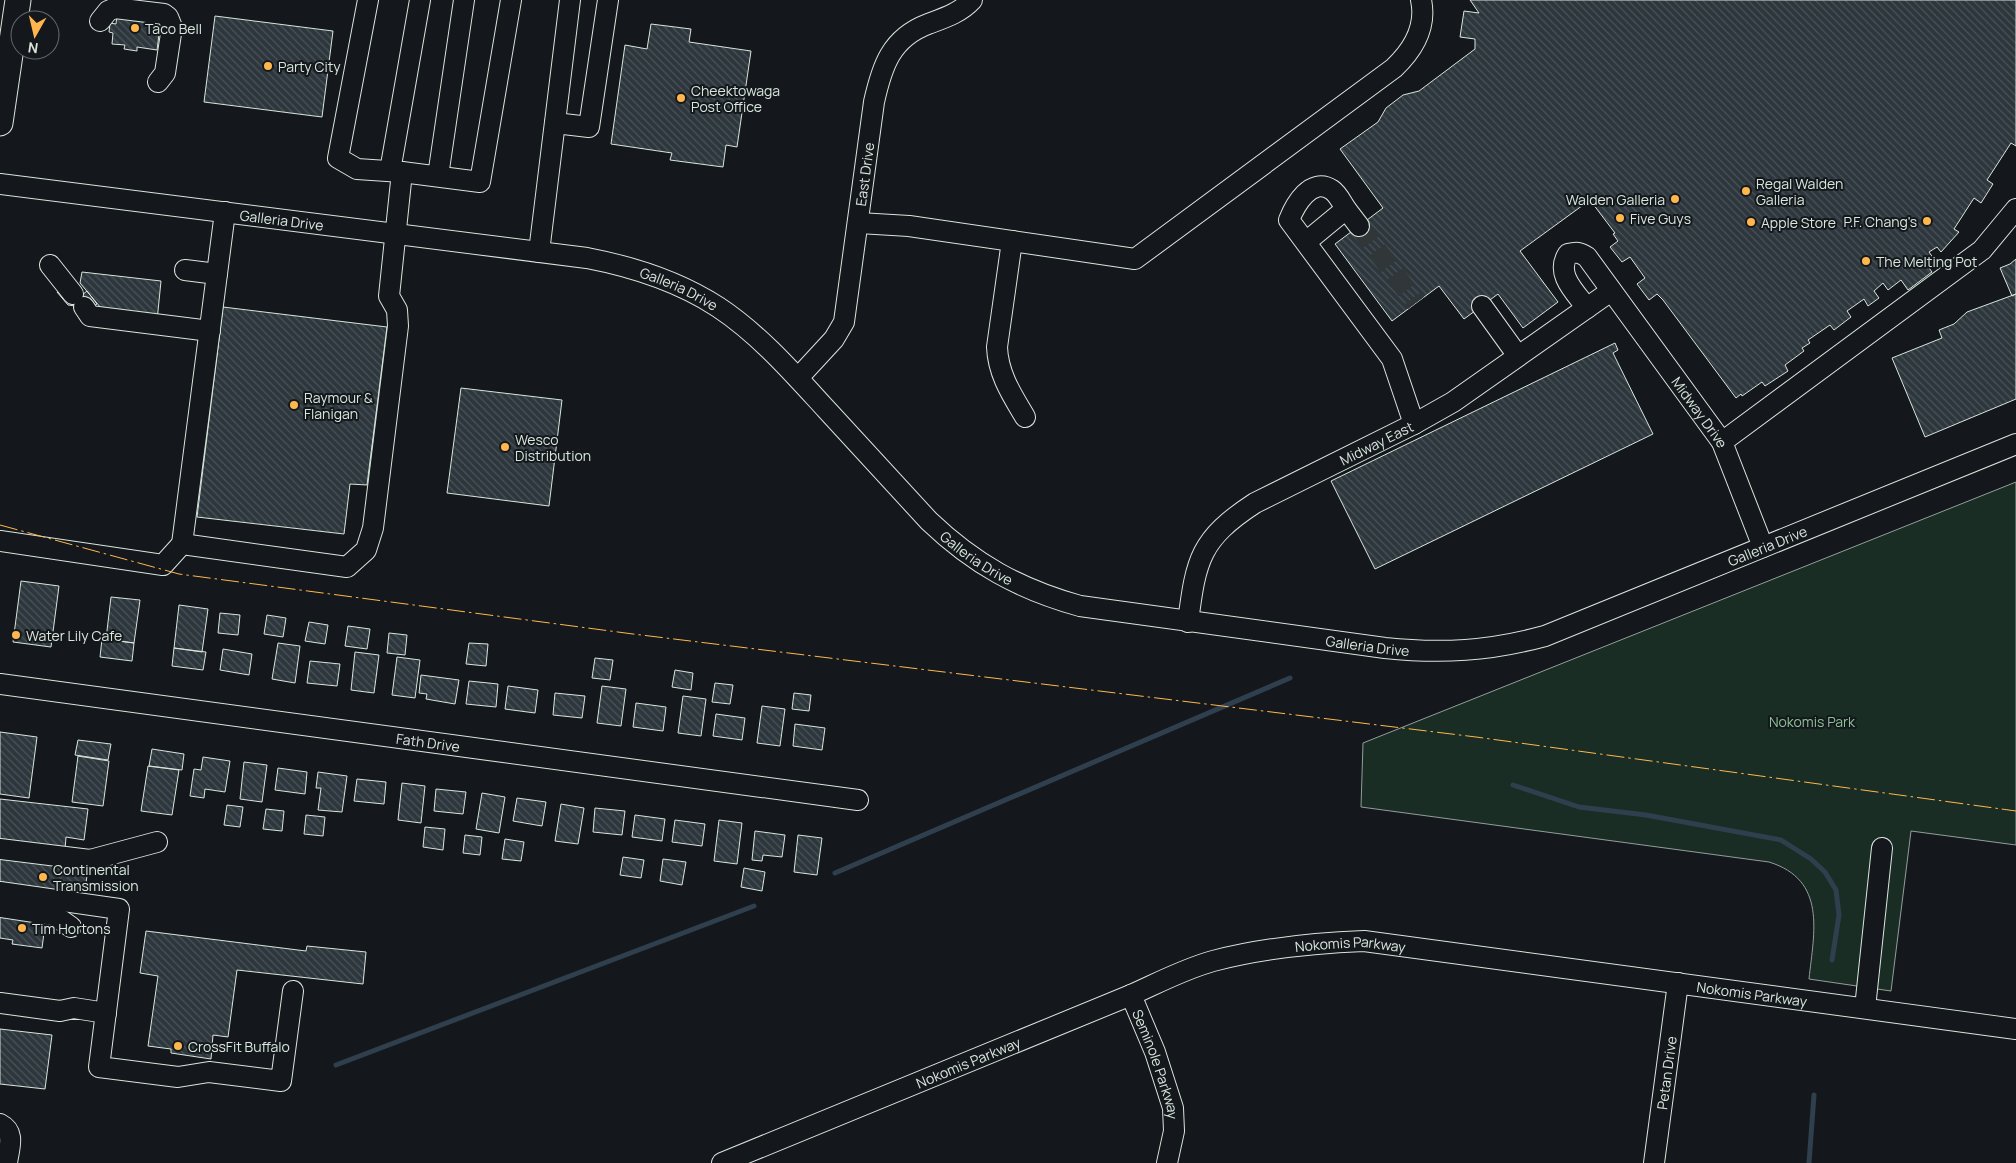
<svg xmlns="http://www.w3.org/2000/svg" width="2016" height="1163" viewBox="0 0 2016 1163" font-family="Manrope,sans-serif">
<defs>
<pattern id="building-back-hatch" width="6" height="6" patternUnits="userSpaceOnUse" patternTransform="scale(1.25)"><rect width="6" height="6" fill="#2c363c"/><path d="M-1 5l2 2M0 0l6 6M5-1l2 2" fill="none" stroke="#4a5358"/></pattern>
</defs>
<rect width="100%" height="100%" fill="#14181c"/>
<!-- green -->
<path fill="#1a2d24" stroke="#939e99" d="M 2016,482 L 2016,845 L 1911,831 L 1891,991 L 1809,979 C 1814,932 1827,880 1769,862 L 1361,807 L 1363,743 Z"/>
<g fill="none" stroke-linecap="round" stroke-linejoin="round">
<!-- stream -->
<path stroke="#2f3f4d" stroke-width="5" d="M 1513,785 L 1579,807 L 1646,815 L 1781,840 L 1811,859 L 1825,872 L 1836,890 L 1839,915 L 1832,960
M 835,873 L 1290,678
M 336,1065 L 754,906
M 1809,1163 L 1814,1095"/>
</g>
<!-- building -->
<path fill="url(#building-back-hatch)" stroke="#d8e6dc" d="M 1470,0 L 2016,0 L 2016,146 L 2011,143 L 1987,180 L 1993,184 L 1981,203 L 1974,198 L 1954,229 L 1959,232 L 1941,252 L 1937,247 L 1929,252 L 1936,262 L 1929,268 L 1932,272 L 1908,290 L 1901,280 L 1888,290 L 1883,283 L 1874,291 L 1879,298 L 1868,306 L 1864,299 L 1847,311 L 1851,317 L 1834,330 L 1830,325 L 1808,340 L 1810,343 L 1802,348 L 1804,351 L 1785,365 L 1788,371 L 1765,386 L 1762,382 L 1742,396 L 1741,394 L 1736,398 L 1663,300 L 1657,294 L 1649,300 L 1637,284 L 1645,278 L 1630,257 L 1622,262 L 1610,247 L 1618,241 L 1613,234 L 1615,233 L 1590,200 L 1520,251 L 1558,302 L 1523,328 L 1498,294 L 1464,319 L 1439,286 L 1392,321 L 1335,244 L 1383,208 L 1340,149 L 1378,122 L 1386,108 L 1403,95 L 1419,91 L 1475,49 L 1475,39 L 1460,37 L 1464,11 L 1479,13 Z
M 117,14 L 161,19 L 157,50 L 137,47 L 137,51 L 124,49 L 125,45 L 112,44 L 113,33 L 109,32 L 110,23 L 116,24 Z
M 215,16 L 333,31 L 322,117 L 204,102 Z
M 651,24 L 691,29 L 689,42 L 751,51 L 737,147 L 726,145 L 723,167 L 670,160 L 672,153 L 611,144 L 625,45 L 647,49 Z
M 2016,259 L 2016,294 L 2012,296 L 2000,268 L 2010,264 Z
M 82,272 L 161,281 L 157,321 L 106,314 L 80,283 Z
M 87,291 L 97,304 L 91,308 L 68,305 L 57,292 L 82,295 Z
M 2016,294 L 2016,399 L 1925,437 L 1892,358 L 1942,338 L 1939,330 L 1954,324 L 1967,312 Z
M 223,307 L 387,327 L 367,485 L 350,484 L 344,534 L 197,517 Z
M 1615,343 L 1618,350 L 1613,353 L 1653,434 L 1375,569 L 1331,481 Z
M 461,388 L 562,400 L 549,506 L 447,493 Z
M 21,581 L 59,586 L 51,647 L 13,642 Z
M 111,597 L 140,600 L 134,643 L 106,639 Z
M 179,605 L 208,609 L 202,652 L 174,648 Z
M 220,613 L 240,615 L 238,635 L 218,633 Z
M 267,615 L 286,618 L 283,637 L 264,634 Z
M 309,622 L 328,625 L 325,644 L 305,641 Z
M 348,626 L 370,629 L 367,649 L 345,646 Z
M 389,633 L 407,635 L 405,655 L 387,653 Z
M 102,639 L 134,643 L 132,661 L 100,657 Z
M 278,643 L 300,646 L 295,683 L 272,679 Z
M 469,643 L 488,644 L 486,666 L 466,664 Z
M 174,648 L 206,652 L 203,670 L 172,666 Z
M 223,649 L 252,654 L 249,675 L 220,670 Z
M 355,652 L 379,655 L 374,693 L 351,690 Z
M 397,657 L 420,660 L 415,698 L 392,695 Z
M 595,658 L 613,660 L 610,680 L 592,678 Z
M 310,661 L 340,664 L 337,686 L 307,683 Z
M 675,670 L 693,673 L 691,690 L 672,687 Z
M 421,675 L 459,680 L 455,704 L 426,699 L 427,694 L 419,693 Z
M 469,681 L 498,684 L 496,707 L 466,704 Z
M 715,683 L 733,685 L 730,704 L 712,702 Z
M 508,686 L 538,690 L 535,713 L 505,709 Z
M 602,686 L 626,689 L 621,726 L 597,723 Z
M 555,693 L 585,696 L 582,718 L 553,715 Z
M 794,693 L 811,695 L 809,711 L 792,709 Z
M 683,696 L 706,699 L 701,736 L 678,733 Z
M 636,703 L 666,707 L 663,731 L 633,727 Z
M 762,706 L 785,709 L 780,746 L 757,743 Z
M 716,714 L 745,718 L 742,740 L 713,736 Z
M 795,724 L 825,728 L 822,750 L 793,746 Z
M 0,732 L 37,737 L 29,798 L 0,794 Z
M 78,740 L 111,744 L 108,760 L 75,755 Z
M 152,749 L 184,754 L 182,770 L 149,766 Z
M 78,756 L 109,761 L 103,806 L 72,802 Z
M 203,757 L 230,761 L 225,792 L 205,789 L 204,798 L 190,796 L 194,769 L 201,770 Z
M 244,762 L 267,765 L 262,802 L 240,799 Z
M 148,766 L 179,770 L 172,815 L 141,811 Z
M 278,768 L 307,772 L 305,794 L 275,790 Z
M 318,772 L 347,776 L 342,812 L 318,810 L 321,788 L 316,788 Z
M 357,779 L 386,782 L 384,804 L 354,801 Z
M 402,783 L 425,786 L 421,823 L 398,820 Z
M 436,789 L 466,792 L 463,814 L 434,811 Z
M 482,793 L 505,797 L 499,833 L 476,829 Z
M 517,798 L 546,802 L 542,826 L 513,821 Z
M 0,799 L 88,809 L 84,840 L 66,837 L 65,849 L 0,841 Z
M 561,804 L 584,808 L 578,844 L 555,841 Z
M 227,805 L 243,807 L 240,827 L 224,825 Z
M 595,808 L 625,811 L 622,835 L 593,832 Z
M 266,809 L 284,811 L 282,831 L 263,829 Z
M 306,815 L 325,817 L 323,836 L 304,834 Z
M 635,815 L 665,819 L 662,841 L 632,837 Z
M 675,820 L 705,824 L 702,846 L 672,842 Z
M 719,820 L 742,823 L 737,864 L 714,861 Z
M 425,827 L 445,829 L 443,850 L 423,847 Z
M 755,831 L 785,835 L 782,857 L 763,855 L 762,861 L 752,860 Z
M 465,835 L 482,837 L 480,855 L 463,853 Z
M 798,835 L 822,838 L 817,875 L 794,872 Z
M 505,839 L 524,842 L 521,861 L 502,859 Z
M 0,857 L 88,868 L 84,898 L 0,887 Z
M 623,857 L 644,860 L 641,878 L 620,875 Z
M 663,859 L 686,862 L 682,885 L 660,881 Z
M 744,868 L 765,872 L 762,891 L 741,887 Z
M 0,912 L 46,918 L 42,948 L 12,944 L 13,940 L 0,938 Z
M 146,931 L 306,951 L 307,946 L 366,952 L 363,984 L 237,970 L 228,1037 L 213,1035 L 211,1059 L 171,1053 L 171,1049 L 148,1046 L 158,976 L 140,973 Z
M 0,1029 L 52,1035 L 45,1089 L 0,1084 Z"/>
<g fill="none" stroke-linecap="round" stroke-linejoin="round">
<!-- minor-tunnel -->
<path stroke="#313739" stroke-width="20" stroke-dasharray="20 10" stroke-linecap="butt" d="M 1359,226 L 1416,303"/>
<defs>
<g id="minor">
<path d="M 368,0 L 338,158 L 357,169 L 402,172 L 480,182 L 511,0"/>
<path d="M 100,21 L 108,11 L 115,8 L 164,14 L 168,17 L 172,27 L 165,73 L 158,82"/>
<path d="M 555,123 L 589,127 L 608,0"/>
<path d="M 390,171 L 420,0"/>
<path d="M 438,176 L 464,0"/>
<path id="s1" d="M 0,184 L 587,258 C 634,267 678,281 718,307 C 759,334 793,373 826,409 C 860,446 894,483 929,521 C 974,564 1019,589 1080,606 L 1385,648 C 1442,654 1489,651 1545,636 L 2016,444"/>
<path d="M 1346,209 L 1359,226"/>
<path d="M 859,223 L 909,226 L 1135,259 L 1394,68 C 1413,50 1427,28 1421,0"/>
<path d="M 1012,241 L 997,347 C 998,374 1012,395 1025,417"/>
<path d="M 1306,242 L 1346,209 C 1342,203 1338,194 1332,190 C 1311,176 1295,205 1289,220 L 1392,359 L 1414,424"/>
<path d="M 539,252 L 570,0"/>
<path d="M 50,265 L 73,294"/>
<path d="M 185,270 L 217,274"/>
<path d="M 1482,306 L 1518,356"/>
<path d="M 84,307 L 90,316 L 210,331"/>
<path id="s2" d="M 1587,308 C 1575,292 1555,274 1568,254 C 1576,252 1580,252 1587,257 L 1722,442 L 1763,547"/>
<path id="s3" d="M 798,378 L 834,339 L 844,322 L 874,102 C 882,66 891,38 928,24 C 944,18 960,13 972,0"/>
<path d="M 1722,442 L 1982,250 L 2016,209"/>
<path d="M 0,541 L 163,565 L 182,544 L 347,567 L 366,550 L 373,528 L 398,326 L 397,310 L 389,296 L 402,172"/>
<path d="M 182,544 L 225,212"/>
<path id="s4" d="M 1188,622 C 1196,559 1200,539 1255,503 L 1414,424 L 1453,402 L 1611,291"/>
<path id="s5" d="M 0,684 L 858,800"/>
<path d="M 0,849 L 90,860 L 157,842"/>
<path d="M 0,892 L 119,909 L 99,1067 L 178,1077 L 209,1072 L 281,1081 L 293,991"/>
<path d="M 0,907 L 54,915 L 71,927"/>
<path id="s6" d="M 1131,995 L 1155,1052 L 1173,1108 L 1174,1131 L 1167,1163"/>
<path d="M 0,1003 L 60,1011 L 74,1008 L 106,1013"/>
<path d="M 1865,1008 L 1882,848"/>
<path d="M 0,1124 C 16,1132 9,1148 7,1163"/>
<path id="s7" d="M 722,1163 L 1131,995 C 1158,983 1184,969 1213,961 C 1263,948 1313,943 1364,941 L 2016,1029"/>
<path id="s8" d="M 1654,1163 L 1678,983"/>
</g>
<path id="major" d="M 0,123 L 18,0"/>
</defs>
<!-- minor casing -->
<use href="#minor" stroke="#d8e6dc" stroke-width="22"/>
<!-- major casing -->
<use href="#major" stroke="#d8e6dc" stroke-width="27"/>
<!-- minor -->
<use href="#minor" stroke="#14181c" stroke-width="20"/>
<!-- major -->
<use href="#major" stroke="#14181c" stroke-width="25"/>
<!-- power -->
<path stroke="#ffb74d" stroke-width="1" stroke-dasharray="18 4 2.5 4" stroke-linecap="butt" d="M 0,525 L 179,574 L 633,634 L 1476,737 L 2016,811"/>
</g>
<!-- markers -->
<g fill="#ffb74d" stroke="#14181c" stroke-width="2">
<circle cx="135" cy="28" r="5"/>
<circle cx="268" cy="66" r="5"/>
<circle cx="681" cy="98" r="5"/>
<circle cx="1746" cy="191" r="5"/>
<circle cx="1675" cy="199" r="5"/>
<circle cx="1620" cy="218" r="5"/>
<circle cx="1927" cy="221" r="5"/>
<circle cx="1751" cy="222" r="5"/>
<circle cx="1866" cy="261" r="5"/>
<circle cx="294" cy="405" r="5"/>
<circle cx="505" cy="447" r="5"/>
<circle cx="16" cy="635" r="5"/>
<circle cx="43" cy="877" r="5"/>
<circle cx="22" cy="928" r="5"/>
<circle cx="178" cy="1046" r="5"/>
</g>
<g text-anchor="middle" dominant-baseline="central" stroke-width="4" stroke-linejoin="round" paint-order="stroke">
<!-- poi labels -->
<g font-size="14" fill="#d8e6dc" stroke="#14181c" text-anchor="start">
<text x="145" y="28">Taco Bell</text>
<text x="278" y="66">Party City</text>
<text x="691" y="90">Cheektowaga<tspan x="691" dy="16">Post Office</tspan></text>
<text x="1756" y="183">Regal Walden<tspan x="1756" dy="16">Galleria</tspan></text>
<text x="1665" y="199" text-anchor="end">Walden Galleria</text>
<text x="1630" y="218">Five Guys</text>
<text x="1917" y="221" text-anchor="end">P.F. Chang's</text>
<text x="1761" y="222">Apple Store</text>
<text x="1876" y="261">The Melting Pot</text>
<text x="304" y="397">Raymour &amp;<tspan x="304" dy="16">Flanigan</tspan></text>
<text x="515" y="439">Wesco<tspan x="515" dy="16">Distribution</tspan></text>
<text x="26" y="635">Water Lily Cafe</text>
<text x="53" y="869">Continental<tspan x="53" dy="16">Transmission</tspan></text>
<text x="32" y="928">Tim Hortons</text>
<text x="188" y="1046">CrossFit Buffalo</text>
</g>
<!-- street labels -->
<g font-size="14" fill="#d8e6dc" stroke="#14181c">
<text stroke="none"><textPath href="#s3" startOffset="222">East Drive</textPath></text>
<text stroke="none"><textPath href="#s1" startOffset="284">Galleria Drive</textPath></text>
<text stroke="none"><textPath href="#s1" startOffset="689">Galleria Drive</textPath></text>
<text stroke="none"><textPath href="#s2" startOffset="274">Midway Drive</textPath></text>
<text stroke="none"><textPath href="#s4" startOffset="279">Midway East</textPath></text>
<text stroke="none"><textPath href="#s1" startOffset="1918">Galleria Drive</textPath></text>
<text stroke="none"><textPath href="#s1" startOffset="1094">Galleria Drive</textPath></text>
<text stroke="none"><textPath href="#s1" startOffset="1499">Galleria Drive</textPath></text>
<text stroke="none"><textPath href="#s5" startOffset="432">Fath Drive</textPath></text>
<text stroke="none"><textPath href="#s7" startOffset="670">Nokomis Parkway</textPath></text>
<text stroke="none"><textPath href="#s7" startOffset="1075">Nokomis Parkway</textPath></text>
<text stroke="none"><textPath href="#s7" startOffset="266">Nokomis Parkway</textPath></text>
<text stroke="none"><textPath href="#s6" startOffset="74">Seminole Parkway</textPath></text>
<text stroke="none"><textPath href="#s8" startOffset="91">Petan Drive</textPath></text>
</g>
<!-- park labels -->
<g font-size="14" fill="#8ac095" stroke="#14181c">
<text x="1812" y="721">Nokomis Park</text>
</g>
</g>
<!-- north arrow -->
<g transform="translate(35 35) rotate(188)"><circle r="24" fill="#14181c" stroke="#626a69"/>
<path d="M0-4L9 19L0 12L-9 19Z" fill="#ffb74d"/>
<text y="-8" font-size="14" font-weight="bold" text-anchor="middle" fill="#d8e6dc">N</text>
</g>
</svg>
